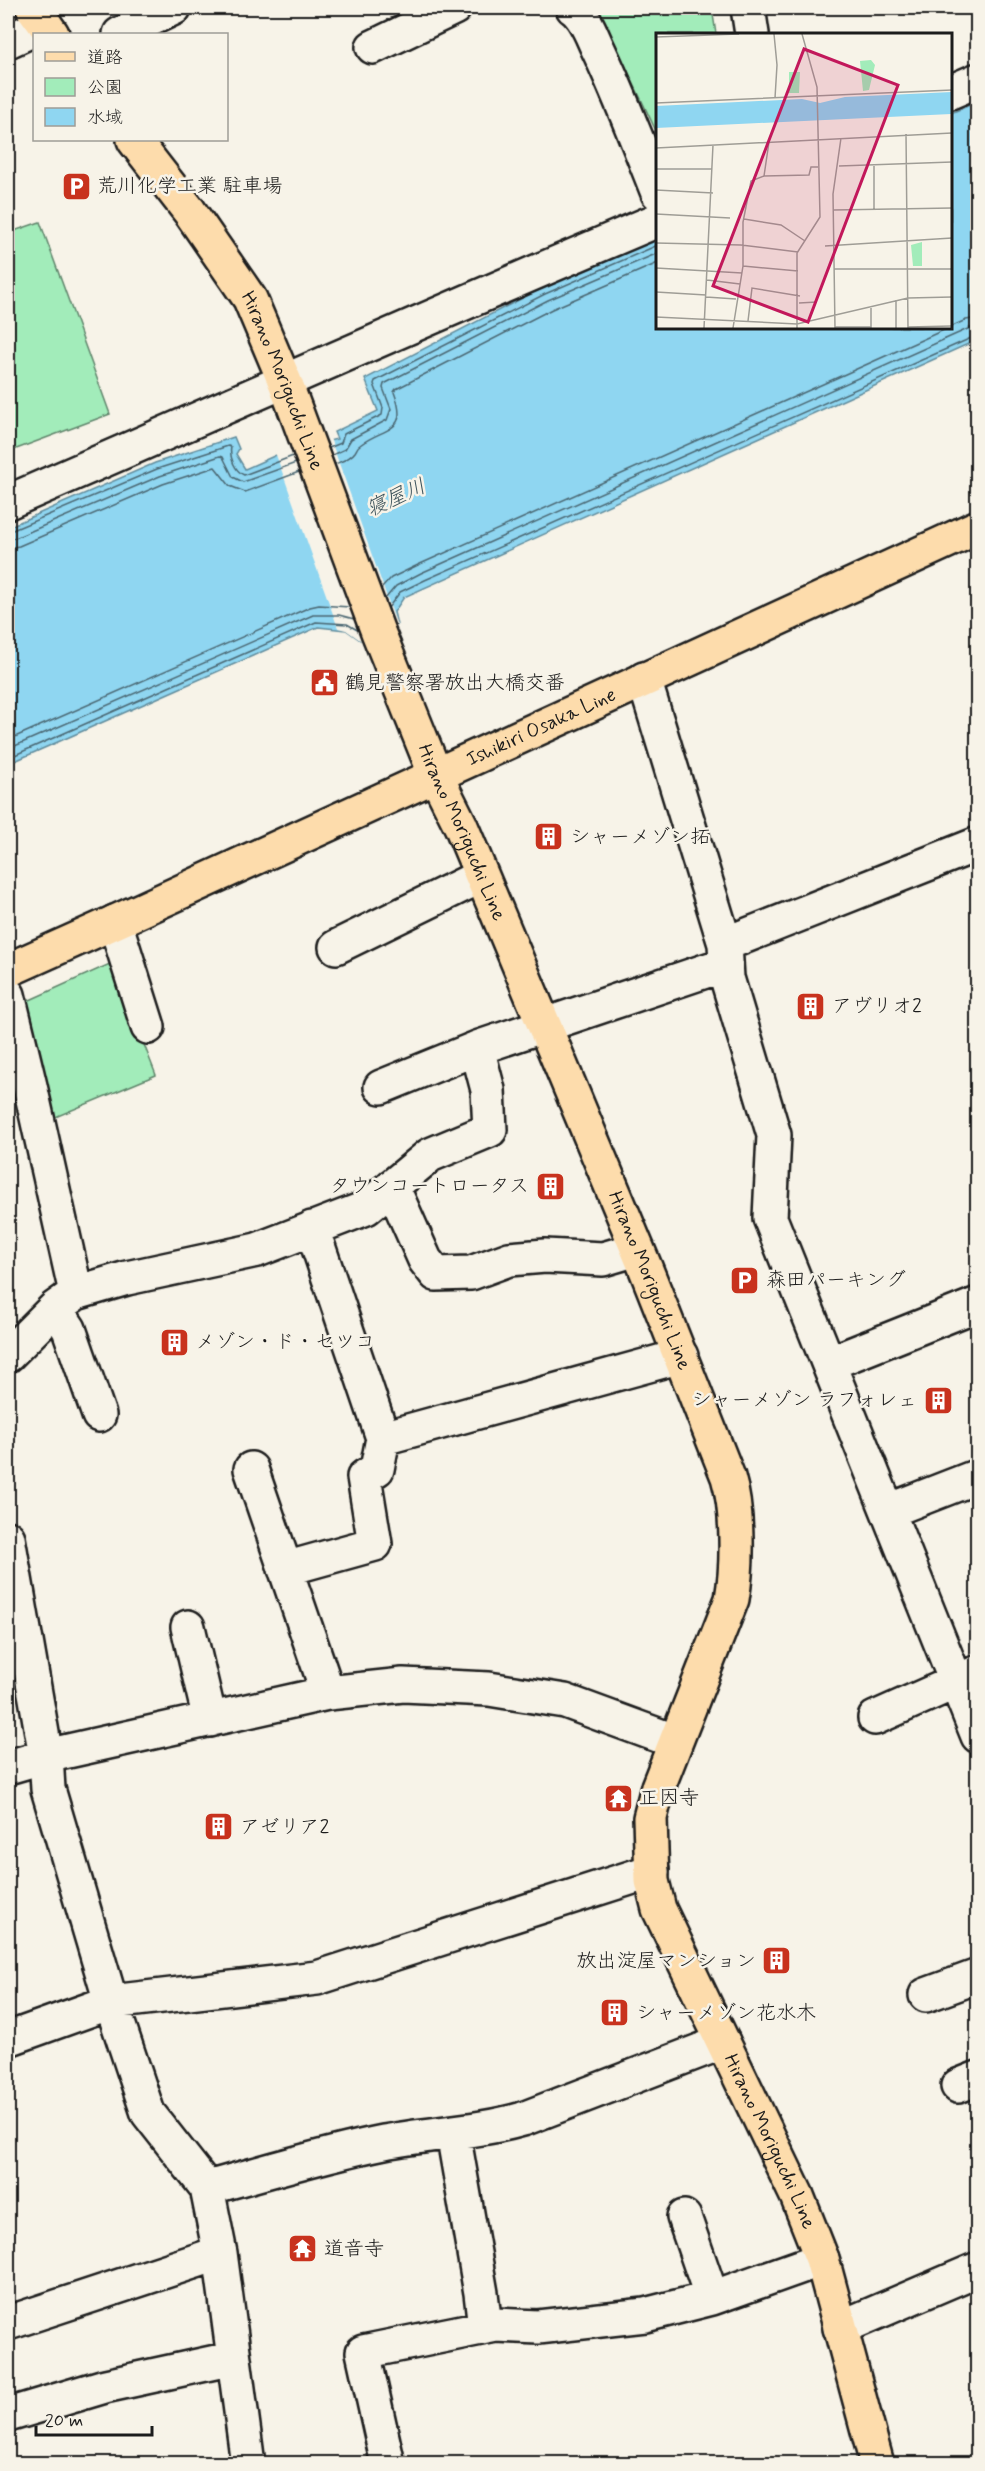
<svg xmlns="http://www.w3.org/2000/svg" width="985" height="2471" viewBox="0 0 985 2471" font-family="Mynerve,'Klee One',sans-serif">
<rect width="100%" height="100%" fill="#f7f3e8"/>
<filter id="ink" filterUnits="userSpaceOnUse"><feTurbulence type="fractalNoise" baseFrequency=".0167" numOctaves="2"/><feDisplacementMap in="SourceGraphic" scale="12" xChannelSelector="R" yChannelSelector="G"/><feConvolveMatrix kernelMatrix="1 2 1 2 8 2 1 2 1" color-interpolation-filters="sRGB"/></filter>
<g filter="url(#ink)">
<!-- green -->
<path fill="#a2ecba" stroke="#5f846b" stroke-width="1.5" d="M 598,8 L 712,8 L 716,34 L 658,34 L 658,135 Z
M 40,222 L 110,414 L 11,451 L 8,442 L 8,233 Z
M 112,963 L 156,1075 L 53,1118 L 21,1004 Z"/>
<!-- water -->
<path fill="#8fd6f1" stroke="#618c9c" stroke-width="1.5" d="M 977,102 L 977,340 L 404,597 L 394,612 L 397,625 L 360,640 L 346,630 L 318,627 L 8,764 L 8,527 L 155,463 L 234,437 L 239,449 L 236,454 L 245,469 L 283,452 L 337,439 L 334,432 L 378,411 L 365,379 L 542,288 L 658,239 L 658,327 L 950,327 L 951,113 Z"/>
<!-- pier -->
<path fill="#f7f3e8" d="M 330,438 L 397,625 L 360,640 L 346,630 L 338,628 L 275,452 Z"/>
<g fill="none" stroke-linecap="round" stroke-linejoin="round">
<!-- shore -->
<path stroke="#4a6671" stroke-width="1.5" d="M 329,448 L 341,443 L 344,434 L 382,415 L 383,408 L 374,384 L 375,381 L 545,294 L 658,245
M 332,455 L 345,449 L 351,439 L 387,420 L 391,409 L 383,388 L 384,384 L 548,300 L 658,253
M 335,464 C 342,461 350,459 355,452 C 357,449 357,447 360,445 C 385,426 410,434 394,392 L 396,389 L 552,309 L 658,263
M 8,532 L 157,469 L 228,446 L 231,447 C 229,457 235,471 244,475 L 293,456
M 8,539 L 15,538 L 160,476 L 220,456 L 223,457 L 233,477 L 243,482 L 296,463
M 8,548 L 19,546 L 163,484 L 215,467 L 230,486 L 245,492 L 299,472
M 381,589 L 391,578 L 418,565 L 966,320 L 978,318
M 385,599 L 396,586 L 421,573 L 970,328 L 978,327
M 388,608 L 400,592 L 425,580 L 978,335
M 8,740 L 310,607 L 319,605 L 350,607
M 8,749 L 313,615 L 339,615 L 354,619
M 8,758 L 316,622 L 347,624 L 359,631"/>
<defs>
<path id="minor" d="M 573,8 C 586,17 592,37 599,51 C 621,98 639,145 658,193
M 748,8 L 752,34
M 120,34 L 174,8
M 8,41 L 45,24
M 373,47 L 454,8
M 950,92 L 978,80
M 8,502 C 224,408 440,312 658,220
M 644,679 L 725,944 L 727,978 L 774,1135 L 770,1218 L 978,1736
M 115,922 L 148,1027
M 725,944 L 978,844
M 336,947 L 481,876
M 8,995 L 30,1086 L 76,1293
M 381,1087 L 477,1048
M 392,1186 L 425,1260 L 436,1274 L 471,1273 L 509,1259 L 545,1256 L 603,1259 L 637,1249
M 312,1228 L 383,1438
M 55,1308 L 69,1329 L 99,1415
M 8,1355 L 55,1308 L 76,1293 L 127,1278 L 257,1250 L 366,1208 L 430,1155 L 490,1130 L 488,1090 L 477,1048 L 726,964
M 830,1363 L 978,1304
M 251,1469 L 328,1693
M 888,1511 L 978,1476
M 8,1538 L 46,1756 L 48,1789 L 111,2002 L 148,2113 L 207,2188 L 220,2253 L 248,2464
M 285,1569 L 375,1544 L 364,1477 L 377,1469 L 383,1438 L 681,1356
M 188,1627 L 210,1720
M 875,1718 L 978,1672
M 8,1767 L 46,1756 L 328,1693 L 403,1685 L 489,1689 L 565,1701 L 674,1741
M 926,1995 L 978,1976
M 8,2039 L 111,2002 L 317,1978 L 652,1871
M 958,2086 L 978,2078
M 453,2133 L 481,2293 L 485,2327
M 207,2188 C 266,2172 324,2154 384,2142 C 431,2133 478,2132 523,2119 L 723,2042
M 684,2217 L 712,2298
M 8,2323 L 220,2253
M 840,2328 L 978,2269
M 8,2415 L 105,2386 L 234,2358
M 388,2464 L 363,2352 L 496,2325 L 538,2327 L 645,2315 L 712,2298 L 822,2259"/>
<g id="major">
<path d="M 33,8 L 52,34"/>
<path id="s1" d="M 134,140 L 190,212 L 250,299 L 285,382 L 378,632 L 436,776 L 461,826 L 645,1267 L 728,1477 C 738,1510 738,1565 732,1599 L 658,1787 L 650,1818 L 652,1881 L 659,1909 L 797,2196 L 822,2259 L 877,2464"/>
<path id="s2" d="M 8,970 L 115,922 L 978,527"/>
</g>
</defs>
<!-- minor casing -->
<use href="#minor" stroke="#1c1c1c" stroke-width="38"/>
<!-- major casing -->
<use href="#major" stroke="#1c1c1c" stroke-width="38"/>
<!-- minor -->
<use href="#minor" stroke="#f7f3e8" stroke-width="33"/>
<!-- major -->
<use href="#major" stroke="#fddcac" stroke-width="33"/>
</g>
</g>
<!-- icons -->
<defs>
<symbol id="parking-square" viewBox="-11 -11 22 22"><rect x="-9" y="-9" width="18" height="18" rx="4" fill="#c8321e" stroke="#f7f3e8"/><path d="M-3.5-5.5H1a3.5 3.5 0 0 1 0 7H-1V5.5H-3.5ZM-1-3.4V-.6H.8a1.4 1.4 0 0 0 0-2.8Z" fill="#fff"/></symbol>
<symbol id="civic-square" viewBox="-11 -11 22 22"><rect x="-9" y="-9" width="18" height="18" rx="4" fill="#c8321e" stroke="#f7f3e8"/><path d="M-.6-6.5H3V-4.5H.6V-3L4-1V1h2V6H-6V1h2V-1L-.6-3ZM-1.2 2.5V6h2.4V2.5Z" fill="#fff"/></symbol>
<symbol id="building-square" viewBox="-11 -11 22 22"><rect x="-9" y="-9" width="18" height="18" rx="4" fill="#c8321e" stroke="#f7f3e8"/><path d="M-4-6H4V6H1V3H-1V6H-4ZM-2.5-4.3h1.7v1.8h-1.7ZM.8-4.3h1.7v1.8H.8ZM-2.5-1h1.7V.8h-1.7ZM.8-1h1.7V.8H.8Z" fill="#fff"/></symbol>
<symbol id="temple-square" viewBox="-11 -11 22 22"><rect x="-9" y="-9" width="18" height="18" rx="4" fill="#c8321e" stroke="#f7f3e8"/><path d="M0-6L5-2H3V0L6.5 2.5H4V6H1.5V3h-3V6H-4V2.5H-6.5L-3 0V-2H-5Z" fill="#fff"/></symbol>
</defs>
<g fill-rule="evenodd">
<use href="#parking-square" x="60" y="170" width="33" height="33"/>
<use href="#civic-square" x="308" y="666" width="33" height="33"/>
<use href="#building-square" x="532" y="820" width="33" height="33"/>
<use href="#building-square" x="794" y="990" width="33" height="33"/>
<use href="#building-square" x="534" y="1170" width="33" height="33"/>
<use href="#parking-square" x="728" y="1264" width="33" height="33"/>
<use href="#building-square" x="158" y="1326" width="33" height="33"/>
<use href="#building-square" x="922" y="1384" width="33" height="33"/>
<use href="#temple-square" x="602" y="1782" width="33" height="33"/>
<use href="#building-square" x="202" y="1810" width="33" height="33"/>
<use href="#building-square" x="760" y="1944" width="33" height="33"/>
<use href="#building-square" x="598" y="1996" width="33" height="33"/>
<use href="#temple-square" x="286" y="2232" width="33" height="33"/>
</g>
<g text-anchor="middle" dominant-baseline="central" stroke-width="5" stroke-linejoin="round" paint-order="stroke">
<!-- poi labels -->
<g font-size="20" fill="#1c1c1c" stroke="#f7f3e8" text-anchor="start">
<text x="97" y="186">荒川化学工業 駐車場</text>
<text x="345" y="683">鶴見警察署放出大橋交番</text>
<text x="570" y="837">シャーメゾン拓</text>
<text x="832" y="1006">アヴリオ2</text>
<text x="529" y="1186" text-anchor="end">タウンコートロータス</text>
<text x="766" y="1280">森田パーキング</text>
<text x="195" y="1342">メゾン・ド・セツコ</text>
<text x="917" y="1400" text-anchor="end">シャーメゾン ラフォレェ</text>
<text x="639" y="1798">正因寺</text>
<text x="240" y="1827">アゼリア2</text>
<text x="756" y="1961" text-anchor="end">放出淀屋マンション</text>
<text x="636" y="2013">シャーメゾン花水木</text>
<text x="324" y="2249">道音寺</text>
</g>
<!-- street labels -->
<g font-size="20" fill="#1c1c1c" stroke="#f7f3e8">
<text stroke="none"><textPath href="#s1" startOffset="285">Hirano Moriguchi Line</textPath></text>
<text stroke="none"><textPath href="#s2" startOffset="586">Ishikiri Osaka Line</textPath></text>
<text stroke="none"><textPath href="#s1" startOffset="771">Hirano Moriguchi Line</textPath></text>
<text stroke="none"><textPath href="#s1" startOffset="1257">Hirano Moriguchi Line</textPath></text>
<text stroke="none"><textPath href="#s1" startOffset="2175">Hirano Moriguchi Line</textPath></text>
</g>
<!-- water labels -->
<g font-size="21" font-style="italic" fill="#3e545c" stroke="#f7f3e8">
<text transform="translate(396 498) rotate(-24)">寝屋川</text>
</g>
</g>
<!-- overview -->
<g transform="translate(656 33)">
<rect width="296" height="296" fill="#f7f3e8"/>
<path d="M 215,27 L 219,32 L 213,57 L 207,58 L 204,28 ZM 133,39 L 144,39 L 143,60 L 133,60 ZM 266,209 L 266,233 L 257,233 L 255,212 Z" fill="#a2ecba"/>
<path d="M 296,59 L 295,81 L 0,95 L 0,73 L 146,66 L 164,70 L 189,64 Z" fill="#8fd6f1"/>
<path fill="none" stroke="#9f9d96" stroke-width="1.5" d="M 118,1 L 121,32 L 119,65M 0,4 L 83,1M 0,70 L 296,57M 250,101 L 252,295M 0,115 L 296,100M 183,133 L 296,129M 218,133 L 218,176M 0,136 L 56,136M 108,143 L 113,109M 0,157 L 57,160M 177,177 L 296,175M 0,181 L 74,185M 88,186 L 125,192 L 149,208M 0,210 L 85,212 L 142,219M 169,213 L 296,205M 87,233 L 142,238M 0,235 L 86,240M 178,236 L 296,236M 51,247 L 84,251M 0,259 L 50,262M 50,264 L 80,266M 143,270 L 161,269M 0,284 L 141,291 L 252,265 L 296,264M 92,288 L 96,255 L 144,263M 179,294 L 215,294M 252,294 L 296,293M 48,295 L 57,112M 77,295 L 87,233 L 87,189 L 95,148 L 108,143 L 153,142 L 155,134 L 162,134M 141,295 L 141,220 L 164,184 L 161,54 L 146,1M 179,295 L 177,161 L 185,105M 215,295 L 215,273M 240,295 L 240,267"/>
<path fill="#c2185b" fill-opacity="0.15" stroke="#c2185b" stroke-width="3" d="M 148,16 L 242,52 L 152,289 L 57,253 Z"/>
<rect width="296" height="296" fill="none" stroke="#1c1c1c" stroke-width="3"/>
</g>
<!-- margin -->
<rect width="985" height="2471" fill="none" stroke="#f7f3e8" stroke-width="30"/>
<rect x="15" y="15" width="955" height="2441" fill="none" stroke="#1c1c1c" stroke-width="2" filter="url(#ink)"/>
<!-- legend -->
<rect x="33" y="33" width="195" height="108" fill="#f7f3e8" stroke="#9f9d96" stroke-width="1.5"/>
<rect x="45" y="52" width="30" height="9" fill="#fddcac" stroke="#9f9d96" stroke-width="1.5"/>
<text x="87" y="63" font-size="18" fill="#1c1c1c">道路</text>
<rect x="45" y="78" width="30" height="18" fill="#a2ecba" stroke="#9f9d96" stroke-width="1.5"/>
<text x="87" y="93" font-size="18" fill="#1c1c1c">公園</text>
<rect x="45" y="108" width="30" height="18" fill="#8fd6f1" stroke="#9f9d96" stroke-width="1.5"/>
<text x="87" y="123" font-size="18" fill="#1c1c1c">水域</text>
<!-- scale -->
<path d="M36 2426v9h116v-9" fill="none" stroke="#1c1c1c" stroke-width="3"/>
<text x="45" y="2426" font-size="18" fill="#1c1c1c" stroke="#f7f3e8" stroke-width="4.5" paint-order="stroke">20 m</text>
</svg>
